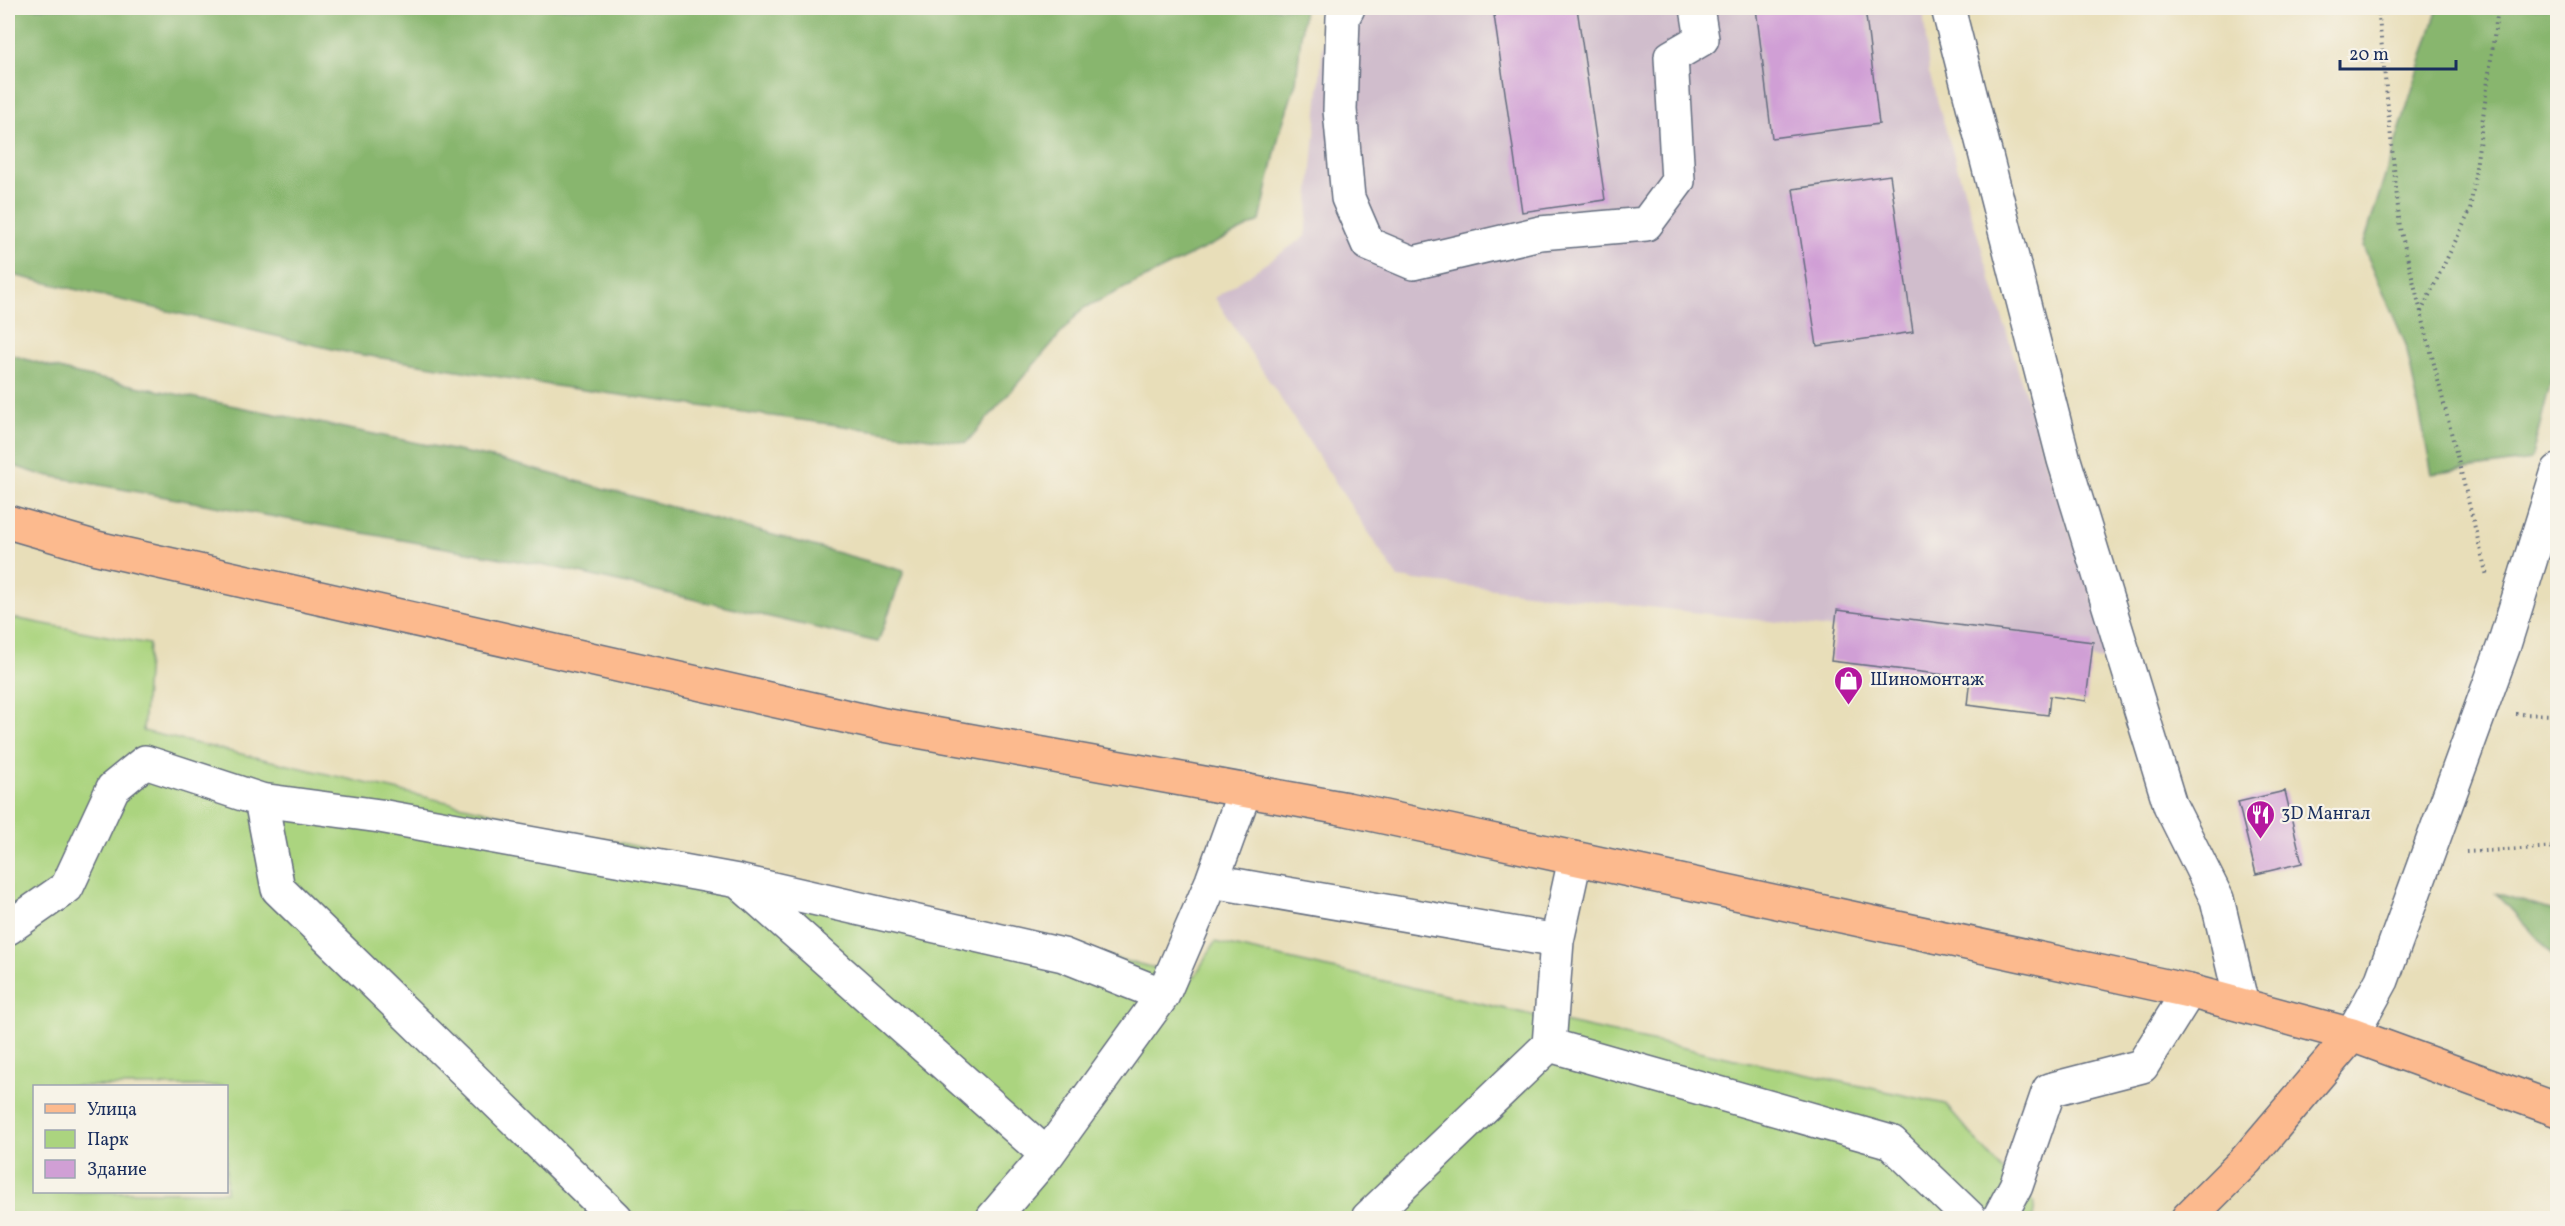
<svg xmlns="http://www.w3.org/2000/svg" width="2565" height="1226" viewBox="0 0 2565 1226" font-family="Vollkorn,serif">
<rect width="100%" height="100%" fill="#f7f3e8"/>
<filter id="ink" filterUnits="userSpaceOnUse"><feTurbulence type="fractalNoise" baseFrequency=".0167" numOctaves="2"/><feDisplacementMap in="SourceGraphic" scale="12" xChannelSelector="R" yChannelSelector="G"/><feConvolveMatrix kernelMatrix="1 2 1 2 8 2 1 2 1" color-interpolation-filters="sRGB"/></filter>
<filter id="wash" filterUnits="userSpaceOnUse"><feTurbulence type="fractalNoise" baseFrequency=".008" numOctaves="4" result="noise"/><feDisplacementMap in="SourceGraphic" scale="24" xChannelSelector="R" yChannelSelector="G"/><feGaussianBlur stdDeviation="1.35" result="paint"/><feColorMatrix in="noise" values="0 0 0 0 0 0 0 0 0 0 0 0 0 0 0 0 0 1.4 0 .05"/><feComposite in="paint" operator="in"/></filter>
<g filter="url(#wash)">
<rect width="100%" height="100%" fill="#e8deb9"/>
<!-- industrial -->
<path fill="#d0bdcc" d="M 1326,8 L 1923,8 L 1929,73 L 2046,463 L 2114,661 L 1398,578 L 1215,298 L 1306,236 Z"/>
<!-- green -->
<path fill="#abd47f" stroke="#63826e" stroke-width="1.5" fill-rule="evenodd" d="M 8,617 L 149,644 L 143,731 L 1173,972 L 1195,976 L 1215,942 L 1549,1019 L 1945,1104 C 1975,1137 2002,1174 2035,1203 L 2033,1218 L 8,1218 ZM 34,1086 L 226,1086 L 226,1192 L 34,1192 Z"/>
<!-- forest -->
<path fill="#88b66e" stroke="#527266" stroke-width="1.5" d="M 8,8 L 1304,8 L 1296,82 L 1279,135 L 1260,221 L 1082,309 L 966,443 L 562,387 L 345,352 L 8,274 Z
M 2438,8 L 2557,8 L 2557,357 L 2531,460 L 2432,474 L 2406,345 L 2363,246 Z
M 8,354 L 77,374 L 497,459 L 904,571 L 878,642 L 562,569 L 39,474 L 8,464 Z
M 2496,893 L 2557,912 L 2557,959 Z"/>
<g id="blocks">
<!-- building -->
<path fill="#d09fd5" d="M 1493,8 L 1577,8 L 1605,200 L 1522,212 Z
M 1756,8 L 1865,8 L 1879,124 L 1772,138 Z
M 1890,175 L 1913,332 L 1817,346 L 1793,189 Z
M 1837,610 L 2093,642 L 2086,701 L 2050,696 L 2048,715 L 1967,705 L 1970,678 L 1831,661 Z
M 2285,791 L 2302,863 L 2256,874 L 2238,802 Z"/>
</g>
</g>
<g filter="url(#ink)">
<use href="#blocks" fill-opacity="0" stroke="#636c7e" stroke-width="1.5"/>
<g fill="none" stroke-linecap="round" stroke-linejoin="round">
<defs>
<path id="minor" d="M 1348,8 L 1343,17 L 1340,110 L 1348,198 L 1368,244 L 1413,263 L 1540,233 L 1646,224 L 1678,181 L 1671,57 L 1702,39 L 1697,8
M 1948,8 L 2064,460 L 2170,805 L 2217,899 L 2242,1005
M 1212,881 L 1557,941
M 739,882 L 1047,1155
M 8,928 L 67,887 L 113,788 L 145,762 L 261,800
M 2352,1035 L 2382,980 L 2504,645 L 2558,471
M 1549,1045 L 1891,1142 L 1970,1218
M 616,1218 L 278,889 L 261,800 L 380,816 L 738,881 L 1063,955 L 1163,995
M 993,1218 L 1047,1155 L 1163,995 L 1212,881 L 1245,790
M 1368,1218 L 1549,1045 L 1557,941 L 1575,859
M 1999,1218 L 2016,1186 L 2049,1090 L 2142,1066 L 2189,991"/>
<path id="major" d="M 8,522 L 97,548 L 884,725 L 1347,809 L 2189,991 L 2352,1035 L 2558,1110
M 2188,1218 L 2246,1160 L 2352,1035"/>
</defs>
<!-- minor casing -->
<use href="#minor" stroke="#636c7e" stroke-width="36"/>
<!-- major casing -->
<use href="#major" stroke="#636c7e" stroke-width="36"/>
<!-- path -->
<path stroke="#636c7e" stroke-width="4" stroke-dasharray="1.5 4.5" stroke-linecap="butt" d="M 2378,8 L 2400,228 L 2487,576
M 2421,312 L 2470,211 L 2498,8
M 2516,714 L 2558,715
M 2466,852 L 2558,847"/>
<!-- minor -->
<use href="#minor" stroke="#fff" stroke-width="33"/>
<!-- major -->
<use href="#major" stroke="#fcba8e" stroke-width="33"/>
</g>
</g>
<!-- icons -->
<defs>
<symbol id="shop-pin" viewBox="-11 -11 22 30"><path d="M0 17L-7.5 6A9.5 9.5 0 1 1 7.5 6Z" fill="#b5179e" stroke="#f7f3e8"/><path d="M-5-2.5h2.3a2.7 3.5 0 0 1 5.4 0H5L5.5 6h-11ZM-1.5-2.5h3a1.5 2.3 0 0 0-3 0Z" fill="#fff"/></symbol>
<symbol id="restaurant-pin" viewBox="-11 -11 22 30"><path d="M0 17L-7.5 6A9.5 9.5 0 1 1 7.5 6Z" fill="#b5179e" stroke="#f7f3e8"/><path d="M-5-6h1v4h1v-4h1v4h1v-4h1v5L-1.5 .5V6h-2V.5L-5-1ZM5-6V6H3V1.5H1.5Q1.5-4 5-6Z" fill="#fff"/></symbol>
</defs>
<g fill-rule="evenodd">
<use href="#shop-pin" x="1832" y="664" width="33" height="45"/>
<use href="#restaurant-pin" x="2244" y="798" width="33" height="45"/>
</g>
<g text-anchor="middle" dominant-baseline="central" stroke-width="4.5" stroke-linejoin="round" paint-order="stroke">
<!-- poi labels -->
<g font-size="18" fill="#1b2f5e" stroke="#f7f3e8" text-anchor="start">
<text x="1870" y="680">Шиномонтаж</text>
<text x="2281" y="814">3D Мангал</text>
</g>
</g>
<!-- margin -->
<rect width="2565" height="1226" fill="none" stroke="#f7f3e8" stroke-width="30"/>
<!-- legend -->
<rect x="33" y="1085" width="195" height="108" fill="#f7f3e8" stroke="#9fa5b1" stroke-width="1.5"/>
<rect x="45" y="1104" width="30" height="9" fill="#fcba8e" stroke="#9fa5b1" stroke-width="1.5"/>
<text x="87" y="1115" font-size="18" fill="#1b2f5e">Улица</text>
<rect x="45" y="1130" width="30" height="18" fill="#abd47f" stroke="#9fa5b1" stroke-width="1.5"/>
<text x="87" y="1145" font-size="18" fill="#1b2f5e">Парк</text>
<rect x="45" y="1160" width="30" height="18" fill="#d09fd5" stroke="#9fa5b1" stroke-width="1.5"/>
<text x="87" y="1175" font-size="18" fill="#1b2f5e">Здание</text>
<!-- scale -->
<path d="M2340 60v9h116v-9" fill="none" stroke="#1b2f5e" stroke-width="3"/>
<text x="2349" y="60" font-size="18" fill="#1b2f5e" stroke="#f7f3e8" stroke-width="4.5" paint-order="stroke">20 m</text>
</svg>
